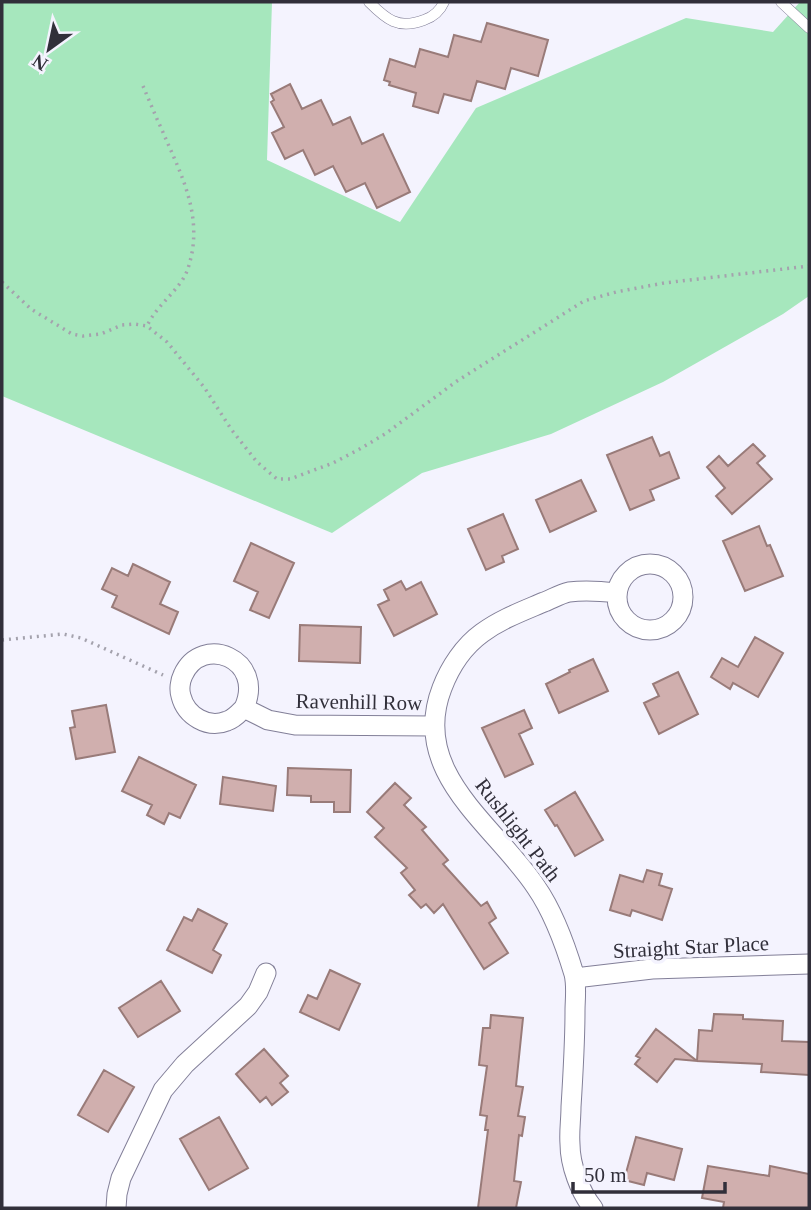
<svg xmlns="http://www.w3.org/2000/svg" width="811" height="1210" viewBox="0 0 811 1210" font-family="'Times New Roman',serif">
<rect width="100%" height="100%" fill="#f4f3fe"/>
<!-- green -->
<path fill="#a6e7bd" d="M 2,2 L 272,2 L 267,160 L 400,222 L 476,108 L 686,18 L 773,32 L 800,2 L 809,2 L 809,296 L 783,314 L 663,382 L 551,434 L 422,473 L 332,533 L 2,396 Z"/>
<!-- building -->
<path fill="#d0afae" stroke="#997b79" stroke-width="2" d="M 487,23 L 548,40 L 538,76 L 511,68 L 505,89 L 477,81 L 471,101 L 444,94 L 438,113 L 413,106 L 416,93 L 389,85 L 390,82 L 384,80 L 390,59 L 415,67 L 420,49 L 448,57 L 454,35 L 481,42 Z
M 290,84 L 302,109 L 321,100 L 333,125 L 350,117 L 362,144 L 383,134 L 410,192 L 377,208 L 365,183 L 346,192 L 333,166 L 315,175 L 303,150 L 285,159 L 272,133 L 284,127 L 271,102 L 274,100 L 271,94 Z
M 652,437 L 660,456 L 669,452 L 679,478 L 650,490 L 654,500 L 630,510 L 607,455 Z
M 753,444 L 765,456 L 757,463 L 772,479 L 732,514 L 716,496 L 725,488 L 707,467 L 719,456 L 728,466 Z
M 581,480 L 596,511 L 550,532 L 536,500 Z
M 503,514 L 518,549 L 502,556 L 504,562 L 486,570 L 468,529 Z
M 759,526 L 767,546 L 770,545 L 783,576 L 745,591 L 723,541 Z
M 251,543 L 294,563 L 269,618 L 250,610 L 258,592 L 234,581 Z
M 133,564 L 170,582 L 160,604 L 178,612 L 169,634 L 112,607 L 117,596 L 102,589 L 112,568 L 128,576 Z
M 401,581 L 406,590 L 421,582 L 437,614 L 394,636 L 378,605 L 389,600 L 384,590 Z
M 300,625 L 361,627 L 360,663 L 299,661 Z
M 755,637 L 783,653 L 758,697 L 733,683 L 730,689 L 711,677 L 722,658 L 738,667 Z
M 593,659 L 608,691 L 559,713 L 546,684 L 570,672 L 569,670 Z
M 678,672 L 698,714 L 659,734 L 644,703 L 659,696 L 653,684 Z
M 106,705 L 115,752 L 76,759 L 70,728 L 75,727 L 72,711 Z
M 524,710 L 532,728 L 519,734 L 533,764 L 505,777 L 482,728 Z
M 139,757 L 196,785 L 180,818 L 169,813 L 164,824 L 147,815 L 152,805 L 122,791 Z
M 288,768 L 351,770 L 350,812 L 334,812 L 334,802 L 311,802 L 311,796 L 287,795 Z
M 223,777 L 276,786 L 273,811 L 220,804 Z
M 395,783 L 411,798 L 404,805 L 426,827 L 422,830 L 448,860 L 443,864 L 481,906 L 487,902 L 496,918 L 489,923 L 508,953 L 484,969 L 443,904 L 434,913 L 426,904 L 421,908 L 409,895 L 415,890 L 401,873 L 407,868 L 375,837 L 384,828 L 367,812 Z
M 575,792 L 603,840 L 575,856 L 557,825 L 555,826 L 545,810 Z
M 647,870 L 662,874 L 659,885 L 672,889 L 662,920 L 632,910 L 630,916 L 610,910 L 620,875 L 643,882 Z
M 198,909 L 227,924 L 213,950 L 221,955 L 212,973 L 167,950 L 184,917 L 192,921 Z
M 330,970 L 360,984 L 339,1030 L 300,1012 L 308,995 L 317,999 Z
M 161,981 L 180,1011 L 138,1037 L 119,1008 Z
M 714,1014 L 743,1015 L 743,1019 L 783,1021 L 782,1041 L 809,1042 L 809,1075 L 761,1072 L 762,1064 L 697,1061 L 699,1030 L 712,1031 Z
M 491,1015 L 523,1018 L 516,1086 L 523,1087 L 518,1116 L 525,1117 L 522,1136 L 519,1135 L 514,1181 L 521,1182 L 516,1208 L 478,1208 L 488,1130 L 485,1130 L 487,1116 L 480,1115 L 487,1066 L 479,1065 L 483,1028 L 490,1028 Z
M 656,1029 L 697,1061 L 675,1059 L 657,1082 L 635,1064 L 640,1058 L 636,1056 Z
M 264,1049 L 288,1076 L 280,1083 L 288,1092 L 272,1105 L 266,1097 L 260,1102 L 236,1074 Z
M 104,1070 L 134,1087 L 108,1132 L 78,1115 Z
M 219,1117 L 248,1168 L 209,1190 L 180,1139 Z
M 636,1137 L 682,1149 L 674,1180 L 647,1173 L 644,1185 L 624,1180 Z
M 708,1166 L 769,1176 L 770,1166 L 809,1174 L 809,1208 L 723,1208 L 724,1202 L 702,1198 Z"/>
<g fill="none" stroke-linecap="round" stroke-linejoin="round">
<defs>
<path id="service" d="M 369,2 C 386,19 398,30 424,20 C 433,17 440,11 444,2
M 781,2 L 809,28"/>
<path id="minor" d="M617 597a33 33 0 1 1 66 0a33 33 0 1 1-66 0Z
M 244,708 C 239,713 234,719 227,721 C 208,729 186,716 181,696 C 179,690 180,681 183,675 C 202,633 266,659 244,708 L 268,720 L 295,725 L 433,726
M 575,978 L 652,969 L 809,964
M 116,1208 L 117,1194 L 121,1178 L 163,1090 L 185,1064 L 248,1006 L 258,992 L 266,973
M 593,1208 C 580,1192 570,1165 570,1144 C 569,1132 571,1119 571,1107 C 573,1075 575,1043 575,1011 C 575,1000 577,986 574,974 C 565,944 554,913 536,887 C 495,825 409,773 442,688 C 450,667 464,646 482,633 C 501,619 523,611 544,602 C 552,599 560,594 569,592 C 585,590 600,591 616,593"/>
</defs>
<!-- service casing -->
<use href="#service" stroke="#827f98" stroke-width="11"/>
<!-- minor casing -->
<use href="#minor" stroke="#827f98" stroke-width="21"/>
<!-- path -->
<path stroke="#a4a2ad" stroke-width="3.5" stroke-dasharray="2 5" stroke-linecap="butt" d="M 143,86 C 149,100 155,115 162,130 C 179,170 200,208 192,253 C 190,262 188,271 183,279 C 172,296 156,307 147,326
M 2,282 L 31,309 L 72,334 L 83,336 L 101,334 L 122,325 L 134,324 L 147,326 L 167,342 L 204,387 L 231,429 L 257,462 L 277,479 L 290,479 L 333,463 L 358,450 L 385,434 L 457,381 L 584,301 L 616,292 L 664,283 L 809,266
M 2,640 L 63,634 L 81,638 L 163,675"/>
<!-- service -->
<use href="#service" stroke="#fff" stroke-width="10"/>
<!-- minor -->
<use href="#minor" stroke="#fff" stroke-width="19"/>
</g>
<g text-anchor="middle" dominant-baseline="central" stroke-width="7" stroke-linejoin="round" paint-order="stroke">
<!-- street labels -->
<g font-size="21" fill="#312f3a" stroke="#f4f3fe">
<text transform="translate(359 702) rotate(1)">Ravenhill Row</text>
<text transform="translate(518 830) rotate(52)">Rushlight Path</text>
<text transform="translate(691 947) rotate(-3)">Straight Star Place</text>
</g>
</g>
<!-- border -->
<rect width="811" height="1210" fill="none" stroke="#312f3a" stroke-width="7"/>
<!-- north arrow -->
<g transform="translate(49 49) rotate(213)" stroke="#f4f3fe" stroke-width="5" paint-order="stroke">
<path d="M0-5L12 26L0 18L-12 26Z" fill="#312f3a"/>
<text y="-10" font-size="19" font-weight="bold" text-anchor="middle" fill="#312f3a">N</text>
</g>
<!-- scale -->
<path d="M573 1182v10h152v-10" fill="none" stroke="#312f3a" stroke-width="3.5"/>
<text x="584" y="1182" font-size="21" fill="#312f3a" stroke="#f4f3fe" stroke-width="5" paint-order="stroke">50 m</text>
</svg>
